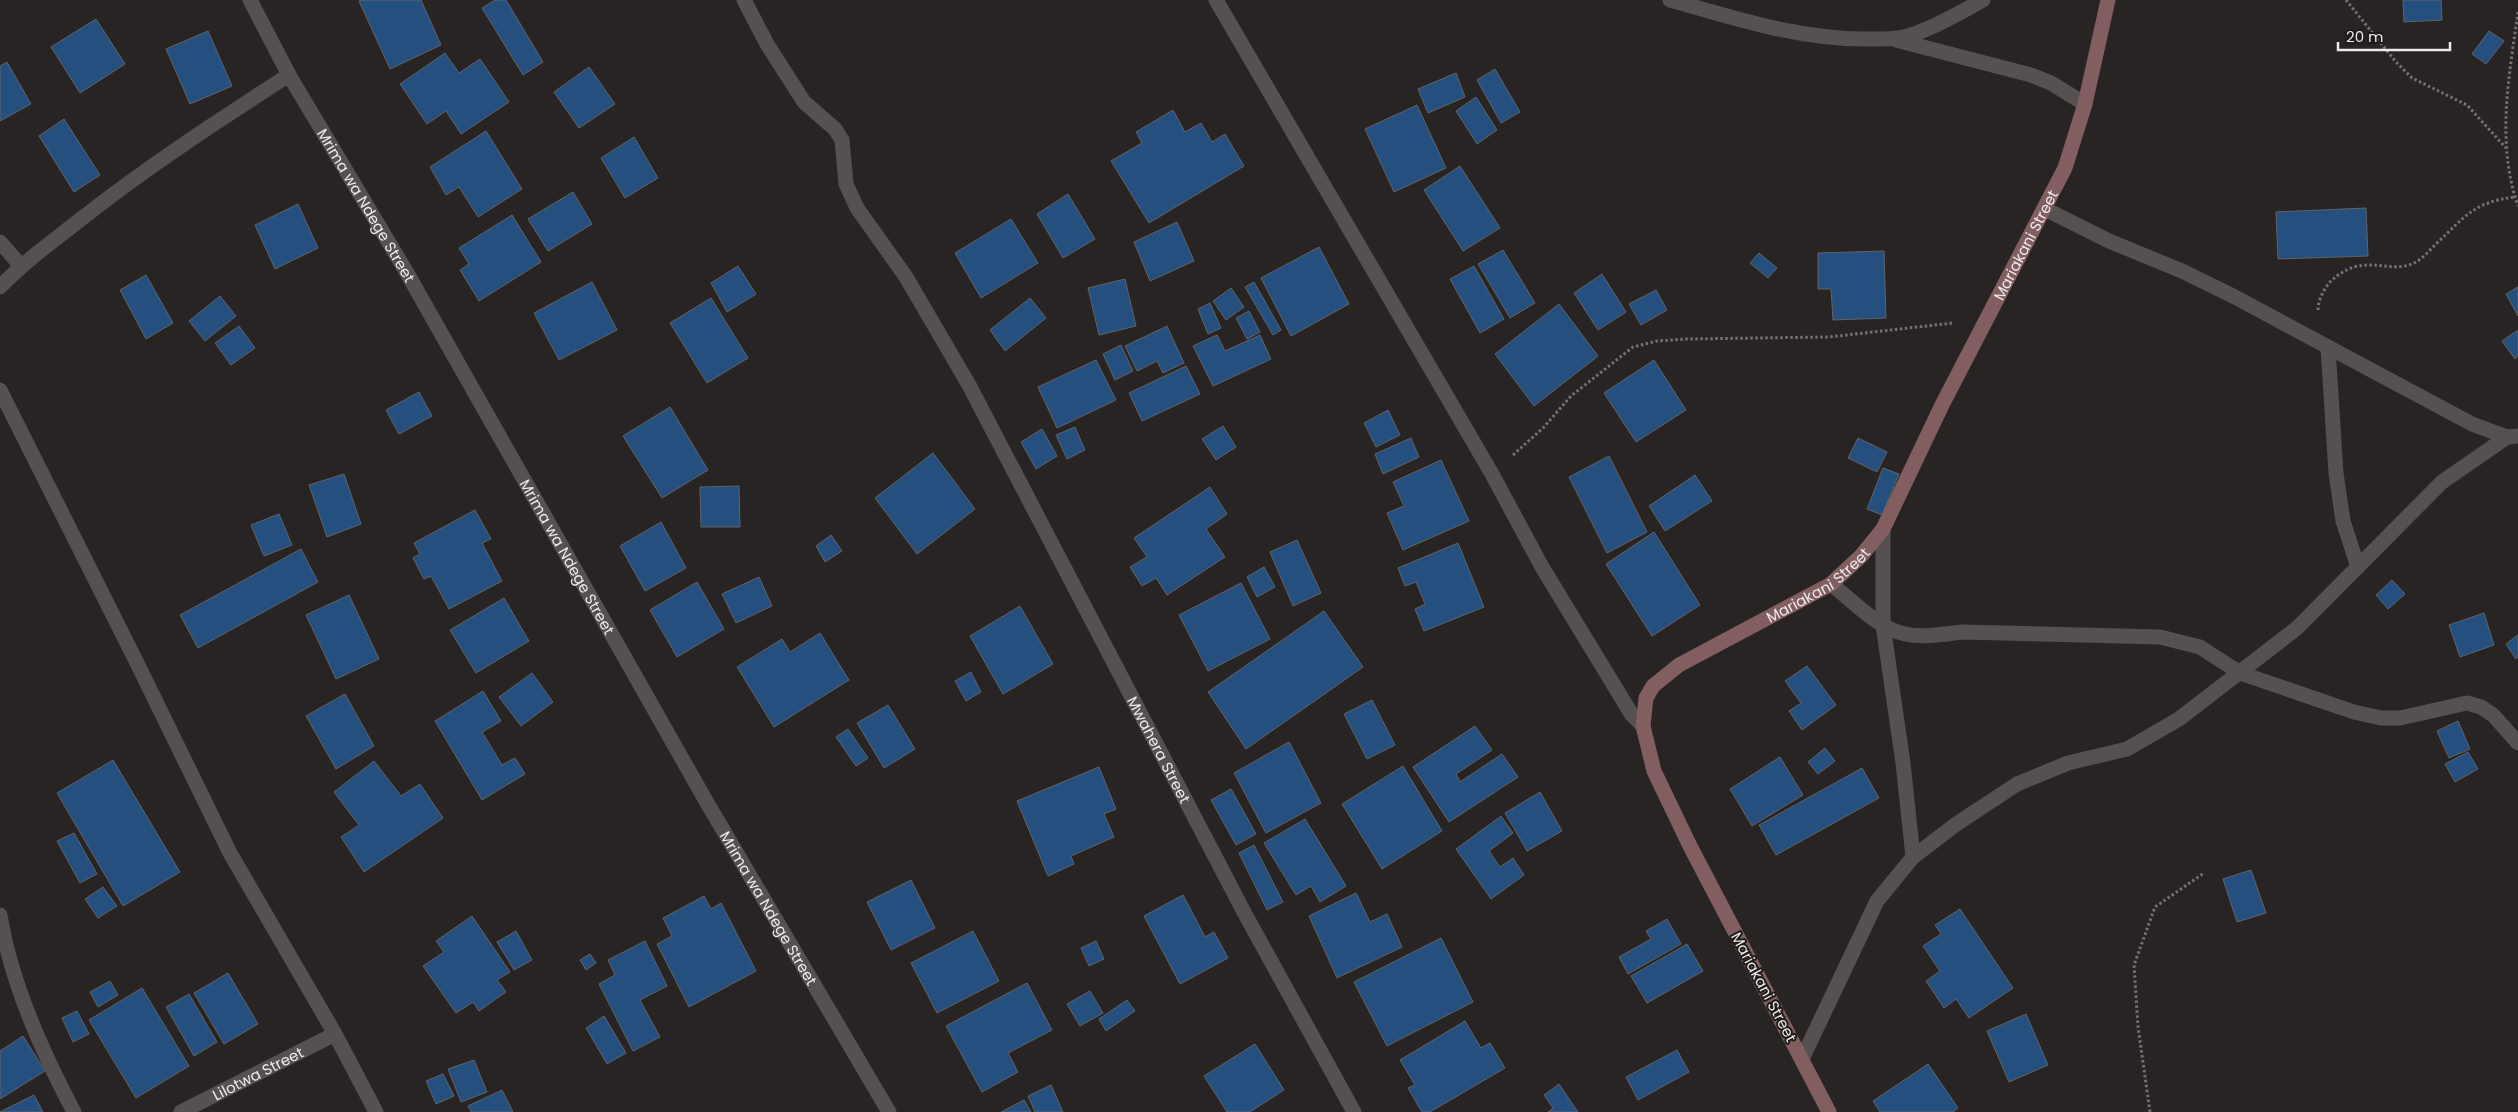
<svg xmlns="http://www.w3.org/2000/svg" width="2518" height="1112" viewBox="0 0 2518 1112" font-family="Poppins,sans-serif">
<rect width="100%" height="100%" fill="#292424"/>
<!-- building -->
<path fill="#244f7f" stroke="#616468" d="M 362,0 L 421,0 L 441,45 L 390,69 L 359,1 Z
M 495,0 L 506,0 L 543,62 L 523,75 L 482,8 Z
M 2403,0 L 2441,0 L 2442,20 L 2404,22 Z
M 96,19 L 125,64 L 80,93 L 51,47 Z
M 208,31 L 232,86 L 190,104 L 166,49 Z
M 2489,31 L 2504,41 L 2486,64 L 2472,54 Z
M 445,53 L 459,73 L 480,59 L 509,102 L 461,134 L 446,111 L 427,124 L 400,84 Z
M 7,62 L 31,104 L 0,121 L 0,66 Z
M 589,67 L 615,104 L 579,128 L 554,92 Z
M 1495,69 L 1520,112 L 1501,123 L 1477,80 Z
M 1456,73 L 1465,97 L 1428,113 L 1418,89 Z
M 1476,97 L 1497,130 L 1477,144 L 1456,111 Z
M 1417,105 L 1446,168 L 1394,192 L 1365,129 Z
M 1173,110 L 1185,132 L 1201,123 L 1212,142 L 1225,134 L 1244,166 L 1149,223 L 1111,161 L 1142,143 L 1136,132 Z
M 64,119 L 100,175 L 74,192 L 39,136 Z
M 486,131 L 522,189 L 478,217 L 459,187 L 446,195 L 430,167 Z
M 634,137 L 658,178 L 625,198 L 601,158 Z
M 1460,166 L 1500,228 L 1463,251 L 1424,190 Z
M 573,192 L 592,224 L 548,251 L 528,219 Z
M 1068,194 L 1095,239 L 1063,258 L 1037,214 Z
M 298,204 L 318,248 L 275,269 L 255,225 Z
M 2366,208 L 2368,256 L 2278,259 L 2276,212 Z
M 512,215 L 541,262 L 479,301 L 460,270 L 469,264 L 459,248 Z
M 1011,219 L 1038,263 L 981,298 L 955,253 Z
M 1177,222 L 1194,261 L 1150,281 L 1134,242 Z
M 1319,247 L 1349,304 L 1291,336 L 1261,278 Z
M 1503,250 L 1535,303 L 1510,318 L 1478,264 Z
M 1884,251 L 1886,318 L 1833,320 L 1831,289 L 1818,289 L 1818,253 Z
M 1759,253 L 1777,268 L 1768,278 L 1750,263 Z
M 738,266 L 756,294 L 727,312 L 711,283 Z
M 1474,266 L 1504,319 L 1480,333 L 1450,279 Z
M 1602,274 L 1626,312 L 1598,330 L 1574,293 Z
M 146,275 L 173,323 L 146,339 L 120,290 Z
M 1125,279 L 1136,326 L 1099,335 L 1088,288 Z
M 592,282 L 617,330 L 559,360 L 534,313 Z
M 1254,282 L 1281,330 L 1273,335 L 1245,287 Z
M 2518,287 L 2518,316 L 2506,294 Z
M 1231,288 L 1244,307 L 1226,320 L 1213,301 Z
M 1656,290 L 1667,310 L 1641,325 L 1629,304 Z
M 220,296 L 236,316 L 205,341 L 189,321 Z
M 711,298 L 748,358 L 707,383 L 670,323 Z
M 1030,298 L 1046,318 L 1005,351 L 990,330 Z
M 1210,303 L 1221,328 L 1208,334 L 1198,309 Z
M 1559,304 L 1598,356 L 1534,406 L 1495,354 Z
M 1249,311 L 1260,332 L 1247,339 L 1236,318 Z
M 239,326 L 255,348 L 231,365 L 215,343 Z
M 1167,326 L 1184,363 L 1163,373 L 1157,361 L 1137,371 L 1125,346 Z
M 2518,330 L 2518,356 L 2515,359 L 2502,341 Z
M 1217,335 L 1225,351 L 1260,335 L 1271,359 L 1213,386 L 1193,346 Z
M 1121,345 L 1133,371 L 1115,380 L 1103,354 Z
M 1096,360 L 1116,400 L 1057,428 L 1038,387 Z
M 1654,360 L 1686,410 L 1636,442 L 1604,393 Z
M 1186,366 L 1200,394 L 1142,421 L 1129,393 Z
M 419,392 L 432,416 L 399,434 L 386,410 Z
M 670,407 L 708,470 L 662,498 L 623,436 Z
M 1388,410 L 1400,435 L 1376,447 L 1364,423 Z
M 1223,426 L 1236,447 L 1216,460 L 1202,439 Z
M 1075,427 L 1085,450 L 1067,459 L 1056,435 Z
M 1042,429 L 1057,456 L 1036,469 L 1021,442 Z
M 1411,438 L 1419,457 L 1383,474 L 1375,454 Z
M 1858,438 L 1887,452 L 1877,472 L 1848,458 Z
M 933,453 L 975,509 L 917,554 L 875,498 Z
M 1609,456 L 1647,532 L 1607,553 L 1569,477 Z
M 1441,460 L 1469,521 L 1403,550 L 1387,513 L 1404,506 L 1393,482 Z
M 1883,468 L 1899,474 L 1882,515 L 1867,509 Z
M 344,474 L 361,524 L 327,537 L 309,485 Z
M 1695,475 L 1712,501 L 1665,531 L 1649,506 Z
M 739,486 L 740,527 L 701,527 L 700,487 Z
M 1210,487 L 1227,514 L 1206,529 L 1225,557 L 1167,595 L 1156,578 L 1142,586 L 1130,567 L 1147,557 L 1134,538 Z
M 475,510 L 491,539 L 482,543 L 502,581 L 449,609 L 431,576 L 424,579 L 413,558 L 420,554 L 414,543 Z
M 279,514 L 292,545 L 264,556 L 251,525 Z
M 661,522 L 686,568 L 645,591 L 620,546 Z
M 1654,532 L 1700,605 L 1652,636 L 1606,564 Z
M 831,535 L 842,551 L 825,562 L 816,546 Z
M 1297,540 L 1321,593 L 1293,606 L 1270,552 Z
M 1458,543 L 1484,607 L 1424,631 L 1415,609 L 1425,604 L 1416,582 L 1405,586 L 1398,568 Z
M 301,549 L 318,582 L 198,648 L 180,615 Z
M 1264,567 L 1275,587 L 1257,597 L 1247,577 Z
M 759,577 L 772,606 L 736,623 L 722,594 Z
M 2392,580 L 2405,594 L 2388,609 L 2376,595 Z
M 697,582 L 724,629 L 677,657 L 650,610 Z
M 1241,583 L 1270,639 L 1208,671 L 1179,615 Z
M 349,595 L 379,659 L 336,679 L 306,615 Z
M 504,598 L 529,641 L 476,673 L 450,630 Z
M 1020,606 L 1053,664 L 1003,694 L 970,636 Z
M 1324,611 L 1363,667 L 1246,749 L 1208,692 Z
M 2484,613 L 2494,645 L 2460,657 L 2449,625 Z
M 820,633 L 849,680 L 774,727 L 737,667 L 782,639 L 790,652 Z
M 2518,635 L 2518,657 L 2516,659 L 2506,644 Z
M 1807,666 L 1836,705 L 1802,730 L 1789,711 L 1801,703 L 1785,681 Z
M 971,672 L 981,692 L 966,701 L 955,681 Z
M 532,673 L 553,702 L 521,726 L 499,697 Z
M 483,691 L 501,721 L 482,732 L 502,765 L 515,758 L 525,774 L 482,800 L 435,721 Z
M 345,694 L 374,746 L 336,769 L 306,716 Z
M 1372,700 L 1395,745 L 1367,759 L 1344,714 Z
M 888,705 L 915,749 L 884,768 L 857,723 Z
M 2458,721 L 2470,749 L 2449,758 L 2437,731 Z
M 1475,726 L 1492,750 L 1456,774 L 1460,782 L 1502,754 L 1518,777 L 1449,822 L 1413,767 Z
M 848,729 L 868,758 L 856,766 L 836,737 Z
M 1289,742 L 1321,803 L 1266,833 L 1234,773 Z
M 1825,748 L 1835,761 L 1818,774 L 1808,762 Z
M 2468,752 L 2478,769 L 2455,782 L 2445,764 Z
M 1780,757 L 1803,795 L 1752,826 L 1730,789 Z
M 113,760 L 180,872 L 123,906 L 57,793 Z
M 374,761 L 401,796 L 420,784 L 443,818 L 364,872 L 341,837 L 359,825 L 334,792 Z
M 1403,766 L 1442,831 L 1382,869 L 1342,804 Z
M 1099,767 L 1116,809 L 1104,814 L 1114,837 L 1071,856 L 1074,864 L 1048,876 L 1017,801 Z
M 1862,768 L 1879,798 L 1776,855 L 1759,825 Z
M 1231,789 L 1256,834 L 1236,845 L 1211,800 Z
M 1540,792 L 1562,831 L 1527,851 L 1505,813 Z
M 1501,816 L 1513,833 L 1489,851 L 1500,867 L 1513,858 L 1524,875 L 1491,899 L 1456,849 Z
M 1305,819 L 1346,886 L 1320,902 L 1311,886 L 1296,895 L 1264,843 Z
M 74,833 L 97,874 L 80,883 L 57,841 Z
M 1254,845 L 1283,902 L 1267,910 L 1239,853 Z
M 2251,870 L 2266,913 L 2237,922 L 2223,879 Z
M 911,880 L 935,928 L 891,950 L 867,902 Z
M 103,887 L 117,906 L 98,918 L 85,899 Z
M 1356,893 L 1370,922 L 1387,914 L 1402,947 L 1337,978 L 1309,916 Z
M 1183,895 L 1205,937 L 1214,932 L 1228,958 L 1180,984 L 1144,916 Z
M 704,896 L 711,909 L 721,903 L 756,971 L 689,1007 L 657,944 L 672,936 L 663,918 Z
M 1960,909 L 2013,988 L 1969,1018 L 1956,999 L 1944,1008 L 1926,981 L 1940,971 L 1923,946 L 1941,934 L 1935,925 Z
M 472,916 L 510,972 L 497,980 L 506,992 L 479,1011 L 473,1002 L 456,1013 L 423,966 L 444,952 L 436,941 Z
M 1667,919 L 1681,944 L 1628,974 L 1619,957 L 1651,939 L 1646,931 Z
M 516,931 L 532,960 L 514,970 L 497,942 Z
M 973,931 L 999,981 L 937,1013 L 911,963 Z
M 1441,938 L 1473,1002 L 1387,1046 L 1354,982 Z
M 645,941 L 667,986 L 640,1000 L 660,1037 L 633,1051 L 599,984 L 615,975 L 608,960 Z
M 1096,941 L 1104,959 L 1089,966 L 1081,948 Z
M 1687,944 L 1703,971 L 1647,1003 L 1631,976 Z
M 590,954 L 596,963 L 586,970 L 580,960 Z
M 228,973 L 258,1024 L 224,1044 L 194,993 Z
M 110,981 L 118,995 L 98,1007 L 90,992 Z
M 1027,983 L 1052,1030 L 1008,1053 L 1018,1072 L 982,1092 L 946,1026 Z
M 142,988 L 189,1066 L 136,1098 L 89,1020 Z
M 1090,991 L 1103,1013 L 1080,1026 L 1067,1004 Z
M 189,994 L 217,1042 L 194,1056 L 166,1007 Z
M 1127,1000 L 1135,1011 L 1106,1031 L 1099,1019 Z
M 77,1011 L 89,1034 L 73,1042 L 62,1018 Z
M 2026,1014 L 2048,1065 L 2009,1082 L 1987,1031 Z
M 604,1016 L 626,1053 L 607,1064 L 586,1028 Z
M 1465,1021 L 1481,1048 L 1490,1043 L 1505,1068 L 1430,1112 L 1422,1112 L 1408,1088 L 1415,1085 L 1400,1060 Z
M 23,1036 L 45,1071 L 0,1099 L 0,1051 Z
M 1255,1044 L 1284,1090 L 1250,1112 L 1227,1112 L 1204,1076 Z
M 1677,1050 L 1689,1072 L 1638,1100 L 1626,1077 Z
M 474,1060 L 487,1092 L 461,1102 L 448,1069 Z
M 1928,1064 L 1958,1108 L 1953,1112 L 1880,1112 L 1873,1101 Z
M 443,1074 L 454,1096 L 436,1104 L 426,1081 Z
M 1559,1084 L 1578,1112 L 1548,1112 L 1553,1108 L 1544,1095 Z
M 1051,1085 L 1063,1112 L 1035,1112 L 1028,1096 Z
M 502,1090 L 513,1112 L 471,1112 L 468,1106 Z
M 34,1095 L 43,1112 L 0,1112 Z
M 1024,1100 L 1031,1112 L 1001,1112 Z"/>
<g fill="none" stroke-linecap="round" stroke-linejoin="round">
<!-- path -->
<path stroke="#757171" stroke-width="3" stroke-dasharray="2.5 2.5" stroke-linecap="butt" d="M 2346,0 L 2396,62 L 2412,78 L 2467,105 L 2506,148
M 2518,12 C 2509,76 2496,143 2518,206
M 2318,310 C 2318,300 2324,289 2330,282 C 2364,249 2389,277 2416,262 C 2423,258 2430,250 2436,244 C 2465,217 2473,202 2515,197
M 1513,455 L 1543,428 L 1571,396 L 1633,347 L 1657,341 L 1687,339 L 1829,337 L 1953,323
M 2150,1112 L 2138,1027 L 2134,965 L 2155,907 L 2204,873"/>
<!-- street -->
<g stroke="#565050" stroke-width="15">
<path id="s1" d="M 250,0 L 289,75 L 407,273 L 706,801 L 889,1112"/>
<path id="s2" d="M 744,0 L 767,44 L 804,102 L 835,129 L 842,140 L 846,184 L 857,208 L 906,277 L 969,385 L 1245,914 L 1354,1112"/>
<path d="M 1216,0 L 1492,474 L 1542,567 L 1632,715 L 1643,726"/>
<path d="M 1670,0 C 1735,18 1797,39 1865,39 C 1882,39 1898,40 1914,34 C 1938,26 1961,12 1983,0"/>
<path d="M 1896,40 L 2031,75 L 2051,83 L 2085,104"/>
<path d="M 2045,209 L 2109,241 L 2182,271 L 2233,296 L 2472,424 L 2507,437 L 2518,436"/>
<path d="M 0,242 L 21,266"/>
<path d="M 0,287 C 23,263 49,244 76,223 C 144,169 216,122 289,75"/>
<path d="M 2328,347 L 2336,473 L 2343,521 L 2358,567"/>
<path d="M 0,390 L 138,665 L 230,853 L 335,1034 L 376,1112"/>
<path d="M 1883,529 L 1883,625 L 1903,763 L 1913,857"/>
<path d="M 1831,584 C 1853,601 1877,628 1905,634 C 1923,638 1944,634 1963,632 L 2160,637 L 2200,647 L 2240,673 L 2354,712 L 2381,718 L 2400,718 L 2467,703 L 2481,707 L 2493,715 L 2518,743"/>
<path d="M 0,915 C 11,983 42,1051 74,1112"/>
<path d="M 1802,1059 L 1877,901 L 1913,857 L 1955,825 L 2017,784 L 2068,763 L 2127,749 L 2179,719 L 2297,628 L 2442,482 L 2507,437"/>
<path id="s3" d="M 181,1112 L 335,1034"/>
</g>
<!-- secondary -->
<path stroke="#825e61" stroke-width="15" id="s4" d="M 1829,1112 L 1690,846 L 1654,771 L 1643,726 L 1646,698 L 1653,686 L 1679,665 L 1831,584 L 1861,556 L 1883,529 L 1942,405 L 2065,168 L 2085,104 L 2108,0"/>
</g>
<g text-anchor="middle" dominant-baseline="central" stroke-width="4" stroke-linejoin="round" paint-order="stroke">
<!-- street labels -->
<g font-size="15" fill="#edeaea" stroke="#1f1b1b">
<text stroke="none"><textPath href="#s1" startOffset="236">Mrima wa Ndege Street</textPath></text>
<text stroke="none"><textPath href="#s4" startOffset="1071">Mariakani Street</textPath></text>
<text stroke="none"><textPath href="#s1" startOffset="641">Mrima wa Ndege Street</textPath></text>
<text stroke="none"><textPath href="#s4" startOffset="666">Mariakani Street</textPath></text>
<text stroke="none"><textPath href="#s2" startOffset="864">Mwahera Street</textPath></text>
<text stroke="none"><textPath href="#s1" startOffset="1046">Mrima wa Ndege Street</textPath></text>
<text transform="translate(1764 987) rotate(62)">Mariakani Street</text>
<text stroke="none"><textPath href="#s3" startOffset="86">Lilotwa Street</textPath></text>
</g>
</g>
<!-- scale -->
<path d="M2338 42v8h112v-8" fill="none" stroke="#edeaea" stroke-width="2.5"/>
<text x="2346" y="42" font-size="15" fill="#edeaea" stroke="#1f1b1b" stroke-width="4" paint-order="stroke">20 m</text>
</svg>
